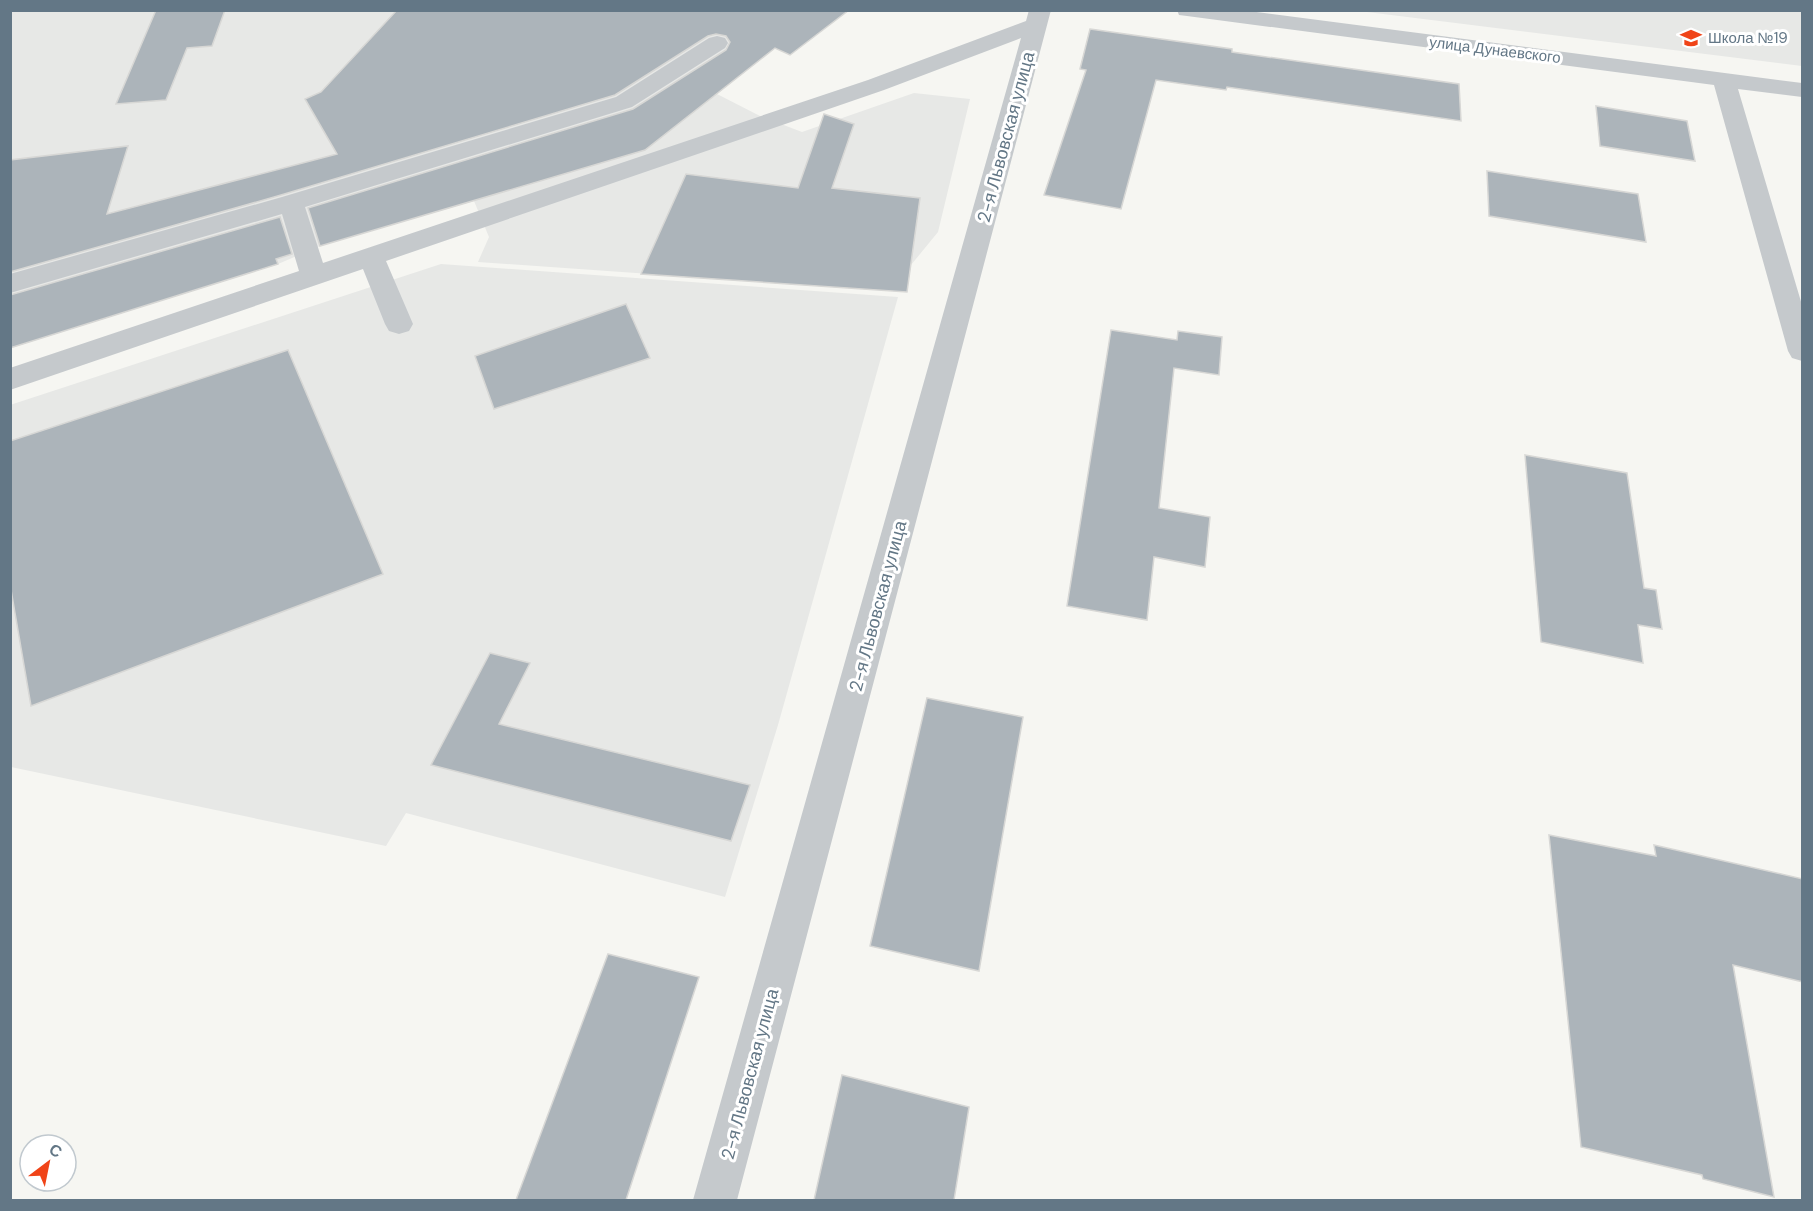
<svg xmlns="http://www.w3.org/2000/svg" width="1813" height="1211" viewBox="0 0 1813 1211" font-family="'DM Sans',sans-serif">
<rect width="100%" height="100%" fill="#f6f6f2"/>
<!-- built -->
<path fill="#e7e8e6" d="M 11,11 L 824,11 L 833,16 L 814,37 L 790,55 L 775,48 L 717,94 L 760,116 L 802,132 L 914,93 L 970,99 L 938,232 L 911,265 L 907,292 L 478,262 L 489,237 L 474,201 L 320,246 L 278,264 L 11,348 Z
M 1359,11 L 1802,11 L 1802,66 Z
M 441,264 L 898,297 L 778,725 L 725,897 L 406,813 L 386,846 L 11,767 L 10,405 Z"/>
<!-- building -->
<path fill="#acb4ba" stroke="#d7d7d5" stroke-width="1.5" d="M 156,10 L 225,10 L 212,46 L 187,48 L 166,100 L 116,104 Z
M 397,10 L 849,10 L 790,55 L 775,48 L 645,150 L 320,246 L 308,208 L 633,109 L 726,50 L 730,42 L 726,36 L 716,34 L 708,36 L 615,95 L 281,195 L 10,272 L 10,160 L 128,146 L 107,214 L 337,154 L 305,99 L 321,92 Z
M 1090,29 L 1232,49 L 1232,52 L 1459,84 L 1461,121 L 1227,87 L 1226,90 L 1156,80 L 1121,209 L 1044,195 L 1086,70 L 1080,69 Z
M 1596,106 L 1687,121 L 1695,161 L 1600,146 Z
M 824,114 L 854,124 L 832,188 L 920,198 L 907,292 L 641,274 L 686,174 L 798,188 Z
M 1487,171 L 1638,194 L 1646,242 L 1489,216 Z
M 280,217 L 292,254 L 276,259 L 278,264 L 10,348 L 10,295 Z
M 626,304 L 650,358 L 494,409 L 475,356 Z
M 1111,330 L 1177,340 L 1178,331 L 1222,337 L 1219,375 L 1174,368 L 1159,508 L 1210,517 L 1205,567 L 1154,557 L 1147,620 L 1067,606 Z
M 288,350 L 383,574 L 31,706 L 10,584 L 10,441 Z
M 1525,455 L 1627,473 L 1644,588 L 1656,590 L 1662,629 L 1638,625 L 1643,663 L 1541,642 Z
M 490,653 L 530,663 L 499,724 L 750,785 L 731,841 L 431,765 Z
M 927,698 L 1023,717 L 979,971 L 870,946 Z
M 1549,835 L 1656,856 L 1654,845 L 1803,879 L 1803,982 L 1733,965 L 1774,1197 L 1703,1179 L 1702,1175 L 1581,1147 Z
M 608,954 L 699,977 L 626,1200 L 516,1200 Z
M 842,1075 L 969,1107 L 954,1200 L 814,1200 Z"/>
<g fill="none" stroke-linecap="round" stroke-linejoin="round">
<!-- minor -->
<path fill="#c5c9cc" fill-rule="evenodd" d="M 1029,10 L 1051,10 L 737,1200 L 693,1200 L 1021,38 L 884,90 L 386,261 L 413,324 L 409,331 L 399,334 L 389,331 L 385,324 L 363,269 L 10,390 L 10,368 L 299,271 L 282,214 L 10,293 L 10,274 L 282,197 L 616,97 L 709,38 L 717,36 L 725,38 L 728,43 L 725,48 L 632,107 L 305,207 L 323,263 L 868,80 L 1026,21 Z
M 1177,10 L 1241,10 L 1802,83 L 1802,97 L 1738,89 L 1802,305 L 1802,361 L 1792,358 L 1788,351 L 1714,85 L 1187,16 L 1179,15 Z"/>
</g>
<!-- icons -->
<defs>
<symbol id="school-bare" viewBox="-9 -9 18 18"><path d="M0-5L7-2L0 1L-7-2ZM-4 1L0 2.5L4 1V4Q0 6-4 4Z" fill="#f04418" stroke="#fff" stroke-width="2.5" paint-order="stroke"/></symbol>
</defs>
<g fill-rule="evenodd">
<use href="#school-bare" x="1676" y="23" width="30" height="30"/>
</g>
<g text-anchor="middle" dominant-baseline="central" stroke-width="6" stroke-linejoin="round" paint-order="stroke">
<!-- far-poi labels -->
<g font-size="15" fill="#637786" stroke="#fff" text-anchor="start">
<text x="1708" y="38">Школа №19</text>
</g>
<!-- far-street labels -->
<g font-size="15" fill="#637786" stroke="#fff">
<text transform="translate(1495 50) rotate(7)">улица Дунаевского</text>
</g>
<!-- street labels -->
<g font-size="18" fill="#637786" stroke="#fff">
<text transform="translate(1006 137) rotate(-75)">2-я Львовская улица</text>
<text transform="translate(878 606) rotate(-75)">2-я Львовская улица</text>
<text transform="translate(750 1074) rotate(-75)">2-я Львовская улица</text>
</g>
</g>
<!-- border -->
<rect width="1813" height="1211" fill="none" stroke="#637786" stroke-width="24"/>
<!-- north arrow -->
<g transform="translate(48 1163) rotate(32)"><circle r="28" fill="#ffffff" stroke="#c1c9cf" stroke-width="1.5"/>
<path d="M0-4.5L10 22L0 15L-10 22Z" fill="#f04418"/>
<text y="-9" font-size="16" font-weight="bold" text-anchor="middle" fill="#637786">С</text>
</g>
</svg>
